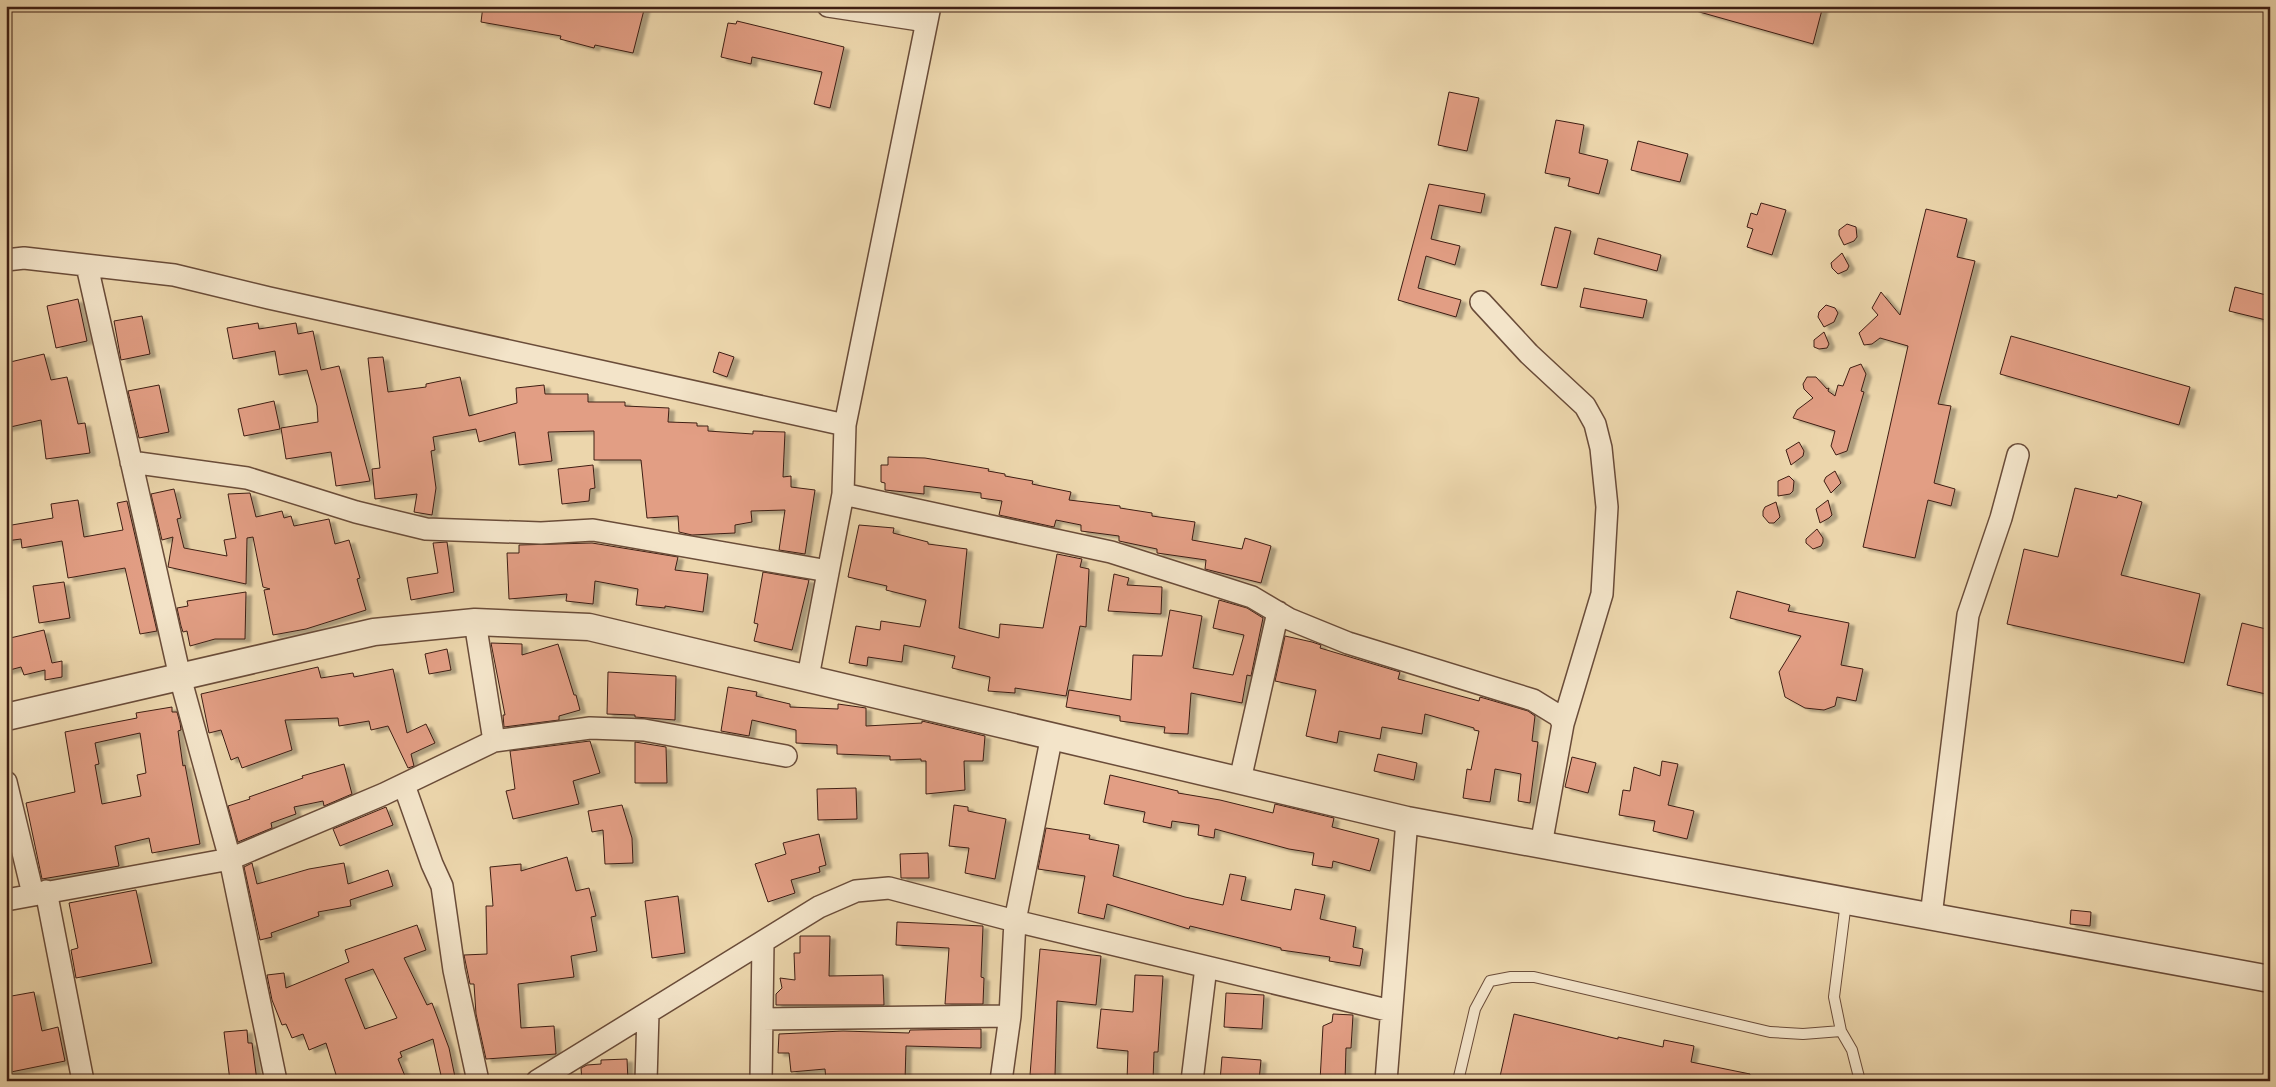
<svg xmlns="http://www.w3.org/2000/svg" width="2276" height="1087" viewBox="0 0 2276 1087" font-family="'IM FELL Great Primer',serif">
<defs>
<filter id="shadow"><feDropShadow dx="5.5" dy="3" stdDeviation="1" flood-color="#0004"/></filter>
</defs>
<rect width="100%" height="100%" fill="#ecd6ac"/>
<filter id="stains"><feTurbulence type="fractalNoise" baseFrequency=".004" numOctaves="4"/><feColorMatrix values="0 0 0 0 .2 0 0 0 0 .09 0 0 0 0 .02 0 0 0 .5 -.17"/></filter>
<radialGradient id="worn" r=".72"><stop offset=".6" stop-color="#630" stop-opacity="0"/><stop offset="1" stop-color="#630" stop-opacity=".3"/></radialGradient>
<!-- building -->
<path fill="#e29e84" stroke="#3e1e13" fill-rule="evenodd" filter="url(#shadow)" d="M 483,6 L 549,6 L 572,10 L 573,6 L 645,6 L 633,53 L 595,45 L 594,48 L 560,39 L 561,36 L 481,22 Z
M 1697,6 L 1823,6 L 1813,44 L 1696,11 Z
M 737,21 L 844,47 L 830,108 L 814,104 L 822,72 L 752,57 L 751,64 L 721,57 L 728,23 L 736,24 Z
M 1449,92 L 1479,98 L 1467,151 L 1438,145 Z
M 1556,120 L 1584,125 L 1579,153 L 1608,160 L 1599,194 L 1568,186 L 1570,178 L 1545,173 Z
M 1638,141 L 1688,154 L 1680,182 L 1631,170 Z
M 1429,184 L 1485,194 L 1481,213 L 1439,205 L 1431,239 L 1460,246 L 1455,265 L 1426,256 L 1418,288 L 1461,300 L 1456,317 L 1398,300 Z
M 1761,203 L 1786,210 L 1772,255 L 1747,247 L 1753,229 L 1747,227 L 1751,213 L 1757,215 Z
M 1926,209 L 1967,219 L 1957,257 L 1975,261 L 1938,404 L 1951,406 L 1934,483 L 1955,489 L 1951,506 L 1928,500 L 1915,558 L 1863,547 L 1908,346 L 1880,338 L 1872,344 L 1864,345 L 1859,333 L 1878,315 L 1872,308 L 1881,292 L 1900,315 Z
M 1847,224 L 1856,227 L 1857,237 L 1854,241 L 1844,245 L 1839,235 L 1839,230 Z
M 1555,227 L 1571,231 L 1557,288 L 1541,285 Z
M 1598,238 L 1661,255 L 1657,271 L 1594,254 Z
M 1842,253 L 1849,266 L 1847,270 L 1838,274 L 1832,268 L 1831,263 Z
M 2235,287 L 2270,296 L 2270,321 L 2229,311 Z
M 1584,288 L 1647,300 L 1643,318 L 1580,307 Z
M 78,299 L 87,341 L 56,348 L 47,306 Z
M 1826,305 L 1835,308 L 1838,313 L 1834,322 L 1824,327 L 1818,317 L 1819,312 Z
M 142,316 L 150,354 L 121,360 L 114,321 Z
M 258,323 L 259,329 L 296,323 L 298,334 L 313,331 L 321,370 L 339,366 L 370,481 L 336,486 L 331,452 L 286,459 L 281,428 L 318,422 L 317,406 L 307,370 L 279,375 L 275,351 L 233,359 L 227,328 Z
M 1824,332 L 1829,344 L 1827,348 L 1819,349 L 1814,347 L 1814,340 Z
M 2011,336 L 2190,387 L 2179,425 L 2000,374 Z
M 719,352 L 734,357 L 727,377 L 713,372 Z
M 44,354 L 51,380 L 67,377 L 78,424 L 85,423 L 90,453 L 46,459 L 41,420 L 6,428 L 6,363 Z
M 383,357 L 388,392 L 426,387 L 426,384 L 460,377 L 469,416 L 517,403 L 516,388 L 544,385 L 545,394 L 588,394 L 588,402 L 625,402 L 625,406 L 669,408 L 668,422 L 697,423 L 697,426 L 708,426 L 708,431 L 753,434 L 753,431 L 785,432 L 783,477 L 791,476 L 791,487 L 815,490 L 805,554 L 779,550 L 785,510 L 751,511 L 752,522 L 735,525 L 735,533 L 692,535 L 679,532 L 678,516 L 647,518 L 641,460 L 594,460 L 594,431 L 548,432 L 552,461 L 519,465 L 515,432 L 479,442 L 476,429 L 433,437 L 435,450 L 431,451 L 436,488 L 432,515 L 414,512 L 417,494 L 375,499 L 372,469 L 380,468 L 368,358 Z
M 1861,364 L 1866,374 L 1861,391 L 1864,392 L 1847,451 L 1836,455 L 1831,446 L 1835,431 L 1793,418 L 1797,410 L 1813,398 L 1804,389 L 1803,384 L 1807,377 L 1816,377 L 1827,389 L 1829,388 L 1828,391 L 1835,396 L 1838,385 L 1843,386 L 1850,368 Z
M 159,385 L 169,432 L 139,438 L 128,391 Z
M 274,401 L 280,429 L 244,436 L 238,409 Z
M 1799,442 L 1804,451 L 1803,456 L 1791,465 L 1786,450 Z
M 888,457 L 925,458 L 989,469 L 988,471 L 1005,474 L 1005,476 L 1033,481 L 1032,484 L 1071,492 L 1069,500 L 1120,506 L 1120,508 L 1152,513 L 1152,516 L 1195,522 L 1192,540 L 1242,549 L 1245,538 L 1271,546 L 1261,583 L 1205,569 L 1206,560 L 1157,553 L 1157,549 L 1119,541 L 1119,536 L 1081,531 L 1081,525 L 1056,520 L 1054,527 L 999,515 L 1002,501 L 981,498 L 981,493 L 924,486 L 924,494 L 885,490 L 885,483 L 881,482 L 881,465 L 888,465 Z
M 593,465 L 595,488 L 590,489 L 589,501 L 562,504 L 558,469 Z
M 1835,471 L 1841,483 L 1831,493 L 1824,481 L 1826,477 Z
M 1789,476 L 1794,481 L 1793,491 L 1790,494 L 1778,496 L 1778,481 Z
M 2075,488 L 2117,498 L 2118,495 L 2142,502 L 2121,575 L 2200,594 L 2184,663 L 2007,624 L 2024,549 L 2058,557 Z
M 174,489 L 181,518 L 177,519 L 184,548 L 227,556 L 224,540 L 236,538 L 228,494 L 250,493 L 256,517 L 282,511 L 284,518 L 291,516 L 294,526 L 329,519 L 335,544 L 349,540 L 360,578 L 357,579 L 366,610 L 306,629 L 273,635 L 264,590 L 270,589 L 263,587 L 253,537 L 247,538 L 246,584 L 168,567 L 173,537 L 162,540 L 151,494 Z
M 78,500 L 84,537 L 123,530 L 117,503 L 127,501 L 157,631 L 140,634 L 125,568 L 68,578 L 62,541 L 22,548 L 21,539 L 6,541 L 6,526 L 53,518 L 51,504 Z
M 1828,500 L 1832,515 L 1829,518 L 1820,523 L 1816,509 Z
M 1776,502 L 1780,517 L 1774,523 L 1769,523 L 1763,516 L 1763,511 L 1765,507 Z
M 859,525 L 894,528 L 893,533 L 928,542 L 928,544 L 967,549 L 959,628 L 999,638 L 1000,624 L 1043,628 L 1057,554 L 1082,559 L 1080,567 L 1089,569 L 1086,627 L 1080,626 L 1066,696 L 1015,688 L 1015,693 L 988,691 L 990,677 L 952,668 L 955,656 L 904,645 L 902,662 L 868,657 L 867,666 L 849,663 L 856,626 L 880,630 L 881,621 L 920,627 L 926,600 L 886,590 L 887,586 L 848,577 Z
M 1817,529 L 1823,538 L 1823,542 L 1821,546 L 1813,549 L 1806,543 L 1806,539 Z
M 447,542 L 454,592 L 411,600 L 407,578 L 438,573 L 433,543 Z
M 592,543 L 678,557 L 675,570 L 708,574 L 703,612 L 665,606 L 665,608 L 636,605 L 638,589 L 595,581 L 593,604 L 566,601 L 567,594 L 509,599 L 507,553 L 519,553 L 519,545 Z
M 763,572 L 809,580 L 792,650 L 754,641 L 758,624 L 754,623 Z
M 1114,574 L 1129,578 L 1127,585 L 1162,587 L 1161,614 L 1108,611 Z
M 64,582 L 70,618 L 39,623 L 33,586 Z
M 1737,591 L 1790,605 L 1788,611 L 1849,623 L 1841,665 L 1863,669 L 1856,701 L 1837,697 L 1835,706 L 1824,710 L 1805,708 L 1785,697 L 1779,672 L 1801,636 L 1730,618 Z
M 246,592 L 245,639 L 215,639 L 190,646 L 187,631 L 183,632 L 181,626 L 177,608 L 188,606 L 187,601 Z
M 1219,600 L 1247,608 L 1263,618 L 1251,676 L 1247,675 L 1242,703 L 1191,693 L 1188,734 L 1164,733 L 1165,727 L 1120,721 L 1120,716 L 1066,707 L 1069,690 L 1131,700 L 1133,655 L 1162,656 L 1170,610 L 1202,616 L 1193,668 L 1233,675 L 1244,635 L 1213,628 Z
M 2242,623 L 2270,630 L 2270,695 L 2227,685 Z
M 44,630 L 52,663 L 62,661 L 62,677 L 45,680 L 45,670 L 24,675 L 21,667 L 6,671 L 6,639 Z
M 1285,636 L 1312,642 L 1321,645 L 1320,648 L 1400,672 L 1398,679 L 1479,701 L 1480,697 L 1528,711 L 1535,716 L 1532,741 L 1538,742 L 1530,803 L 1518,801 L 1521,774 L 1495,769 L 1490,802 L 1463,798 L 1467,769 L 1471,770 L 1479,731 L 1474,730 L 1474,728 L 1425,714 L 1422,734 L 1382,727 L 1380,739 L 1339,731 L 1337,743 L 1306,736 L 1316,690 L 1275,681 Z
M 491,643 L 522,644 L 522,655 L 558,644 L 574,695 L 576,695 L 580,710 L 559,716 L 559,720 L 504,727 L 503,715 L 505,715 Z
M 447,649 L 451,670 L 429,674 L 425,654 Z
M 318,667 L 321,678 L 353,673 L 354,677 L 393,669 L 407,733 L 426,724 L 435,743 L 411,754 L 414,766 L 408,768 L 388,726 L 371,730 L 369,721 L 339,726 L 338,718 L 285,720 L 292,750 L 242,768 L 238,757 L 231,760 L 221,730 L 209,733 L 201,694 Z
M 608,672 L 676,676 L 675,720 L 635,717 L 635,715 L 607,714 Z
M 728,687 L 757,692 L 756,696 L 790,704 L 790,707 L 838,709 L 838,704 L 866,708 L 866,726 L 922,723 L 922,721 L 985,736 L 983,761 L 964,761 L 965,790 L 926,794 L 926,761 L 921,761 L 921,759 L 890,760 L 890,756 L 837,754 L 837,745 L 796,743 L 796,730 L 752,720 L 749,736 L 721,731 Z
M 172,707 L 172,712 L 177,712 L 180,723 L 181,730 L 178,731 L 183,766 L 185,765 L 200,844 L 152,853 L 149,838 L 115,846 L 119,866 L 42,879 L 26,803 L 75,792 L 65,732 L 137,718 L 136,713 ZM 140,733 L 146,773 L 137,775 L 141,796 L 102,804 L 95,765 L 99,764 L 95,743 Z
M 590,741 L 600,773 L 573,781 L 579,804 L 513,819 L 506,791 L 515,789 L 510,751 Z
M 635,742 L 666,747 L 667,783 L 635,783 Z
M 1378,754 L 1417,763 L 1414,780 L 1374,771 Z
M 1572,757 L 1596,763 L 1588,793 L 1565,787 Z
M 1662,761 L 1678,764 L 1668,805 L 1694,811 L 1687,839 L 1653,831 L 1655,821 L 1619,815 L 1623,790 L 1630,791 L 1634,767 L 1660,776 Z
M 344,764 L 352,794 L 324,806 L 323,801 L 294,807 L 296,814 L 271,823 L 272,828 L 238,842 L 228,806 L 250,799 L 249,797 L 303,778 L 302,776 Z
M 1110,775 L 1178,791 L 1178,793 L 1220,800 L 1273,813 L 1275,804 L 1334,818 L 1332,827 L 1379,839 L 1370,871 L 1333,861 L 1332,868 L 1312,865 L 1314,853 L 1289,849 L 1215,829 L 1214,838 L 1198,835 L 1199,825 L 1172,821 L 1171,828 L 1143,822 L 1145,812 L 1104,804 Z
M 856,788 L 857,819 L 818,820 L 817,789 Z
M 622,805 L 632,838 L 633,863 L 605,864 L 603,830 L 592,832 L 588,811 Z
M 954,805 L 968,807 L 968,811 L 1006,819 L 995,879 L 965,873 L 969,848 L 949,846 Z
M 386,807 L 393,825 L 340,846 L 333,829 Z
M 1046,828 L 1090,835 L 1089,839 L 1119,845 L 1113,876 L 1185,897 L 1223,905 L 1230,874 L 1246,877 L 1241,900 L 1291,910 L 1295,889 L 1325,895 L 1320,919 L 1356,927 L 1353,947 L 1363,949 L 1360,966 L 1329,961 L 1330,957 L 1281,950 L 1281,948 L 1190,926 L 1189,929 L 1107,904 L 1104,919 L 1078,913 L 1085,876 L 1038,869 Z
M 819,834 L 826,865 L 819,867 L 820,872 L 791,880 L 795,893 L 768,902 L 755,864 L 786,854 L 783,843 Z
M 928,853 L 929,878 L 901,878 L 900,854 Z
M 567,857 L 576,891 L 589,888 L 596,916 L 591,917 L 597,951 L 571,956 L 574,977 L 518,984 L 521,1028 L 554,1026 L 556,1054 L 486,1059 L 476,1014 L 474,984 L 470,984 L 464,955 L 487,954 L 486,906 L 493,906 L 490,867 L 521,864 L 521,871 Z
M 252,863 L 257,884 L 309,869 L 344,863 L 348,884 L 388,870 L 393,886 L 350,900 L 351,906 L 318,912 L 319,916 L 271,933 L 272,937 L 260,940 L 244,867 Z
M 136,890 L 152,963 L 76,978 L 71,950 L 78,948 L 69,903 Z
M 678,896 L 685,953 L 652,958 L 645,901 Z
M 2071,910 L 2091,912 L 2090,926 L 2070,924 Z
M 897,922 L 983,926 L 981,977 L 984,978 L 983,1004 L 945,1004 L 949,948 L 896,945 Z
M 417,925 L 426,950 L 404,958 L 427,1005 L 432,1003 L 449,1048 L 455,1077 L 442,1080 L 433,1039 L 400,1052 L 402,1057 L 398,1059 L 407,1081 L 338,1081 L 326,1043 L 309,1050 L 303,1034 L 292,1038 L 286,1024 L 282,1025 L 272,1000 L 267,975 L 284,973 L 286,988 L 349,962 L 345,950 ZM 373,969 L 397,1018 L 365,1029 L 345,979 Z
M 800,936 L 830,936 L 829,976 L 883,975 L 884,1005 L 776,1005 L 776,994 L 782,988 L 780,978 L 795,980 L 794,953 L 800,953 Z
M 1040,949 L 1101,956 L 1096,1005 L 1057,1001 L 1055,1076 L 1030,1075 Z
M 1135,975 L 1163,976 L 1158,1052 L 1154,1052 L 1153,1081 L 1127,1080 L 1128,1051 L 1097,1048 L 1101,1009 L 1133,1012 Z
M 34,992 L 42,1031 L 58,1027 L 65,1061 L 6,1073 L 6,997 Z
M 1226,993 L 1264,995 L 1262,1029 L 1224,1027 Z
M 1333,1014 L 1353,1015 L 1351,1048 L 1346,1048 L 1345,1081 L 1320,1081 L 1323,1026 L 1332,1022 Z
M 1514,1014 L 1618,1039 L 1618,1037 L 1663,1047 L 1664,1040 L 1694,1046 L 1691,1062 L 1750,1074 L 1749,1081 L 1499,1081 Z
M 981,1029 L 981,1048 L 906,1046 L 905,1081 L 826,1081 L 825,1069 L 791,1072 L 789,1053 L 778,1053 L 779,1034 L 843,1031 L 909,1033 L 910,1030 Z
M 247,1030 L 248,1043 L 252,1043 L 257,1081 L 230,1081 L 224,1032 Z
M 1222,1057 L 1261,1060 L 1259,1081 L 1220,1081 Z
M 627,1059 L 628,1081 L 582,1081 L 581,1068 L 587,1065 L 601,1064 L 601,1060 Z"/>
<g fill="none" stroke-linecap="round" stroke-linejoin="round">
<defs>
<path id="service" d="M 1846,902 L 1834,997 L 1841,1031 L 1852,1050 L 1860,1081
M 1458,1081 L 1475,1009 L 1490,981 L 1511,977 L 1534,977 L 1770,1032 L 1803,1034 L 1841,1031"/>
<path id="minor" d="M 828,6 L 926,21
M 6,260 L 24,258 L 174,275 L 269,298 L 845,425
M 87,266 L 180,677 L 230,859 L 276,1081
M 1481,302 L 1529,354 L 1585,406 L 1595,424 L 1601,448 L 1607,507 L 1602,594 L 1563,724 L 1541,845
M 131,462 L 247,478 L 356,512 L 426,529 L 541,533 L 593,530 L 828,571
M 843,494 L 1111,552 L 1252,597 L 1289,619 L 1348,643 L 1533,700 L 1559,716 L 1563,724
M 475,622 L 494,741
M 808,677 L 843,494 L 845,425 L 930,6
M 1240,780 L 1278,612
M 6,782 L 33,894
M 404,785 L 432,864 L 442,886 L 454,970 L 478,1081
M 46,891 L 83,1081
M 6,900 L 230,859 L 384,794 L 494,741 L 590,728 L 644,730 L 786,756
M 1931,916 L 1968,615 L 2001,518 L 2018,455
M 762,1019 L 1010,1016
M 537,1081 L 819,907 L 856,891 L 889,888 L 1015,921 L 1391,1011
M 646,1081 L 648,1013
M 761,1081 L 763,942
M 1001,1081 L 1010,1016 L 1015,921 L 1052,735
M 1192,1081 L 1206,967
M 1386,1081 L 1407,820"/>
<path id="tertiary" d="M 6,717 L 374,632 L 475,622 L 589,627 L 1407,820 L 2270,979"/>
</defs>
<!-- service casing -->
<use href="#service" stroke="#6a4c39" stroke-width="12"/>
<!-- minor casing -->
<use href="#minor" stroke="#6a4c39" stroke-width="24"/>
<!-- tertiary casing -->
<use href="#tertiary" stroke="#6a4c39" stroke-width="29"/>
<!-- service -->
<use href="#service" stroke="#f3e4c9" stroke-width="10"/>
<!-- minor -->
<use href="#minor" stroke="#f3e4c9" stroke-width="21"/>
<!-- tertiary -->
<use href="#tertiary" stroke="#f3e4c9" stroke-width="26"/>
</g>
<!-- margin -->
<rect width="2276" height="1087" fill="none" stroke="#ecd6ac" stroke-width="25"/>
<rect x="8" y="8" width="2261" height="1072" fill="none" stroke="#3e1e13" stroke-width="2.5"/>
<rect x="12" y="12" width="2251" height="1062" fill="none" stroke="#3e1e13"/>
<rect width="100%" height="100%" filter="url(#stains)"/>
<rect width="100%" height="100%" fill="url(#worn)"/>
</svg>
